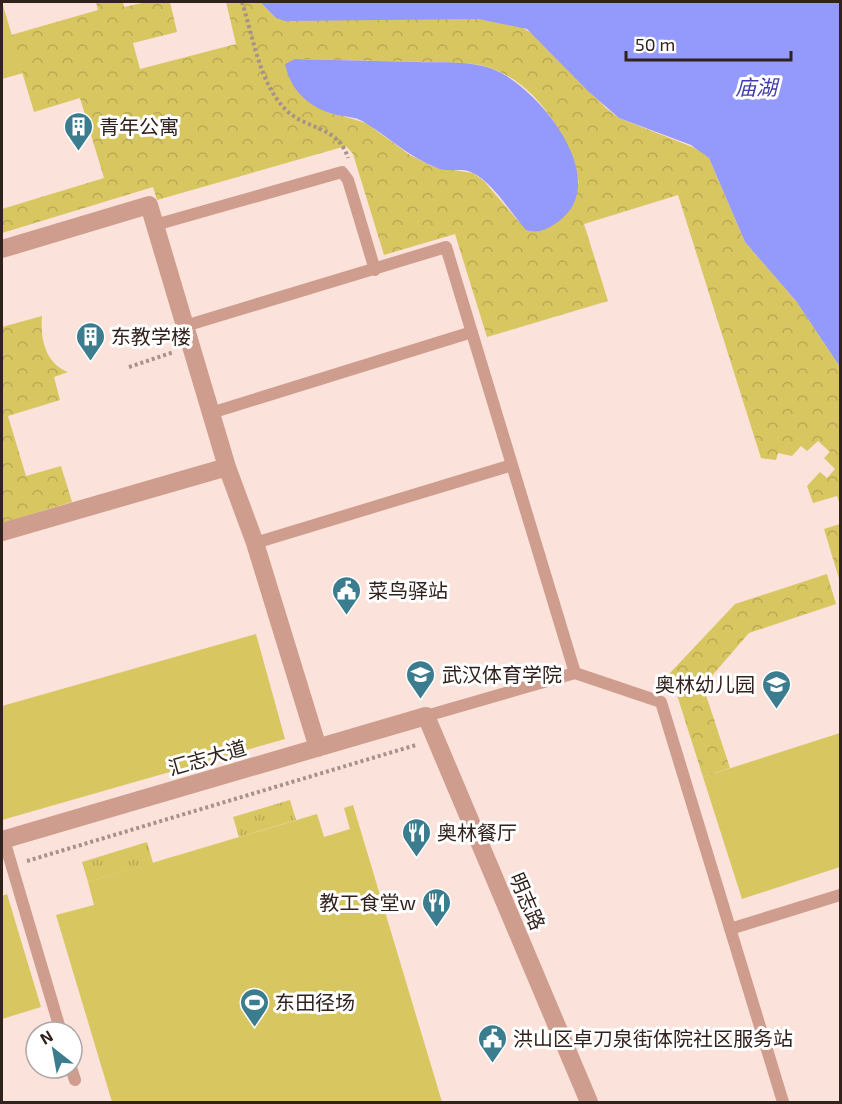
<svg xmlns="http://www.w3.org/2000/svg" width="842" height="1104" viewBox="0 0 842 1104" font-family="'Exo 2','Noto Sans SC',sans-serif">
<defs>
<pattern id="grass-tufts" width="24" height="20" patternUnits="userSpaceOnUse" patternTransform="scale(1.5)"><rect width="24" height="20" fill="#d8c661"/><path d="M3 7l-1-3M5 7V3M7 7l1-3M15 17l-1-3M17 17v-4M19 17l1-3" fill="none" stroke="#baaa54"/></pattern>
<pattern id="forest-crowns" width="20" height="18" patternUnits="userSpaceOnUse" patternTransform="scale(1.5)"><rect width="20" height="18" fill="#d8c661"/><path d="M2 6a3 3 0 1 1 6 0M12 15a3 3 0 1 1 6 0" fill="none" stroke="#baaa54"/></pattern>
</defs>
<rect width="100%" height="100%" fill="#fbe2da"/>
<!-- grass -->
<path fill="url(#grass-tufts)" d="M 290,800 L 296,820 L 239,837 L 233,817 Z
M 147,842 L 153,863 L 88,882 L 82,862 Z"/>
<!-- forest -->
<path fill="url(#forest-crowns)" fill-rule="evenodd" d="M 96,2 L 123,2 L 124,7 L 147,2 L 170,2 L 177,32 L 133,43 L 140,69 L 236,44 L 226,2 L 260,2 L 276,18 L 478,19 L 520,26 L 533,34 L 606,108 L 619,118 L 700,150 L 709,158 L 745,242 L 796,301 L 840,367 L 840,505 L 837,496 L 813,503 L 807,486 L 820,472 L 827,478 L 835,469 L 824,458 L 830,452 L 818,441 L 807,451 L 801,446 L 792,456 L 778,453 L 776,460 L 761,458 L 678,195 L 584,224 L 608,301 L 487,337 L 455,234 L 384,255 L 353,154 L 346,146 L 157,200 L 153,187 L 2,233 L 2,209 L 104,178 L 80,98 L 34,112 L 11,35 L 98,10 ZM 295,59 C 338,60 380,61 423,62 C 443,63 467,61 487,67 C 537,82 568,136 579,183 L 519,222 L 484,181 L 473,173 L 434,167 L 410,155 L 366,123 L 326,111 Z
M 42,316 C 40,338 45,363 68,372 L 54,377 L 60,400 L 8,416 L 26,476 L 61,466 L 72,502 L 2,523 L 2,327 Z
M 840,524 L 840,582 L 824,529 Z
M 827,574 L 836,604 L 749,633 L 703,686 L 730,768 L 703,777 L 670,673 L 735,604 Z"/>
<!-- garden -->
<path fill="#d8c661" d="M 2,2 L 23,73 L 2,79 Z
M 256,634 L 285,739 L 2,820 L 2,706 Z
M 840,733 L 840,867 L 742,899 L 703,777 Z
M 353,805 L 442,1102 L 112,1102 L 56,915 L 94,905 L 88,882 L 317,814 L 324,837 L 350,829 L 344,808 Z
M 7,894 L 41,1007 L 2,1019 L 2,896 Z"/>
<!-- water -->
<path fill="#939afc" d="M 260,2 L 840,2 L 840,367 L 796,301 L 745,242 L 709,158 L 691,145 L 619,118 L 588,91 L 527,29 L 478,19 L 285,21 L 276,18 Z
M 295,59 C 336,60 377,61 418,62 C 443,63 471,60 495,70 C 540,89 613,181 559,221 C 548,229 539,234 526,230 C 510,212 494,184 473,173 C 462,167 449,173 437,168 C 411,158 391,139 367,124 C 358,117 348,117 337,115 C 309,108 291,91 285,64 Z"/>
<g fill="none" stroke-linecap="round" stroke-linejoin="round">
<!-- path -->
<path stroke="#a7918b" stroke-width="4" stroke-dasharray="3 3" stroke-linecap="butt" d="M 242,2 C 253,36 259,82 285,109 C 305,130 338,125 348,158
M 129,367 L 174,352
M 27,861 L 416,745"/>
<!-- lane -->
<path stroke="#ce9d8d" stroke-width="12" d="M 155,225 L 342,172 L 348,180 L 375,270
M 185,326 L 446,247 L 575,673
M 211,413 L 472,332
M 255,543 L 512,465
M 426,716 L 575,673 L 661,702 L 783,1102
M 4,840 L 61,1032
M 730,929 L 840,895
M 71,1068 L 75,1080"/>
<!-- street -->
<path stroke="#ce9d8d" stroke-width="18" d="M 2,249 L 149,205 L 227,467 L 255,543 L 318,748
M 2,532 L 227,467
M 2,840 L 426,716 L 589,1102"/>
</g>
<!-- icons -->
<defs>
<symbol id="building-pin" viewBox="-11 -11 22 30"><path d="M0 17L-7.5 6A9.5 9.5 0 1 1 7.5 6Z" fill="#3b7c8f" stroke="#fff"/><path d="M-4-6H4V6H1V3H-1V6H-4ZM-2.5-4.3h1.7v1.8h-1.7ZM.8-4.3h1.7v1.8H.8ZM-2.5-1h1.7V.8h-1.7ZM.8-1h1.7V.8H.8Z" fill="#fff"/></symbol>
<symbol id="civic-pin" viewBox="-11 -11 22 30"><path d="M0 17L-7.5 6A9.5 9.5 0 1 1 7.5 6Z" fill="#3b7c8f" stroke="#fff"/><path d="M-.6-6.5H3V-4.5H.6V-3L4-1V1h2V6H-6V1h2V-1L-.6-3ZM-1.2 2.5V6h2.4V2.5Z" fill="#fff"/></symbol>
<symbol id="university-pin" viewBox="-11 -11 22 30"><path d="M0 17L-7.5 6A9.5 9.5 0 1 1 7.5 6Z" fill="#3b7c8f" stroke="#fff"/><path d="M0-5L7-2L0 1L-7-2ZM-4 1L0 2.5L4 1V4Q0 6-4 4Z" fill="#fff"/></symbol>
<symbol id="school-pin" viewBox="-11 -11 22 30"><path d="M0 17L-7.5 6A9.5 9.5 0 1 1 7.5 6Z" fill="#3b7c8f" stroke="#fff"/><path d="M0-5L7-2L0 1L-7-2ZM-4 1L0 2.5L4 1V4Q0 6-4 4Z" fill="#fff"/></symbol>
<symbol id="restaurant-pin" viewBox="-11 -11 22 30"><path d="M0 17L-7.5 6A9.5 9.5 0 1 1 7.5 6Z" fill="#3b7c8f" stroke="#fff"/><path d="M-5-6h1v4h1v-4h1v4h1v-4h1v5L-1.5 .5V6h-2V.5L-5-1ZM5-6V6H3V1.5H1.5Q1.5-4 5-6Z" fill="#fff"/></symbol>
<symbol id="stadium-pin" viewBox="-11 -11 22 30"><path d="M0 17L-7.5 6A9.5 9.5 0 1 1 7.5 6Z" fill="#3b7c8f" stroke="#fff"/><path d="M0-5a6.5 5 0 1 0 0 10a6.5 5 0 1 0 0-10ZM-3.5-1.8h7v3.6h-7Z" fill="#fff"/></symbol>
</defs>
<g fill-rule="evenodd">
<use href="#building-pin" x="62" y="110" width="33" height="45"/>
<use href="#building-pin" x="74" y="320" width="33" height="45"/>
<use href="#civic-pin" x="330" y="574" width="33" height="45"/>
<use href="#university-pin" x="404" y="658" width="33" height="45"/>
<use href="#school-pin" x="760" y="668" width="33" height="45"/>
<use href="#restaurant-pin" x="400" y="816" width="33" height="45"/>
<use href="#restaurant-pin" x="420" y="886" width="33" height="45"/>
<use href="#stadium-pin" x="238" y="986" width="33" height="45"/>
<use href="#civic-pin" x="476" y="1022" width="33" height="45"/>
</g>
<g text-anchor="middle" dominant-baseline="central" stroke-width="6" stroke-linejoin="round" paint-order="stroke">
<!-- poi labels -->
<g font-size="20" fill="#32221d" stroke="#fff" text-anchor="start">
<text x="99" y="126">青年公寓</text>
<text x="111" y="336">东教学楼</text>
<text x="368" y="590">菜鸟驿站</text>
<text x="442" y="674">武汉体育学院</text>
<text x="755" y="684" text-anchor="end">奥林幼儿园</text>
<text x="437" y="832">奥林餐厅</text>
<text x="416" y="902" text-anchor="end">教工食堂w</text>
<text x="275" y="1002">东田径场</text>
<text x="513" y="1038">洪山区卓刀泉街体院社区服务站</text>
</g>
<!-- street labels -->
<g font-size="20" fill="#32221d" stroke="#fff">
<text transform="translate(207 757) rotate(-16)">汇志大道</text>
<text transform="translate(528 901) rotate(67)">明志路</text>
</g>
<!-- water labels -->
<g font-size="21" font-style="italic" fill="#433cab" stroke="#fff">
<text x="756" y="86">庙湖</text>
</g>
</g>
<!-- border -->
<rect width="842" height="1104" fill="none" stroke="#32221d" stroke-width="6"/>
<!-- north arrow -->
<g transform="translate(54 1050) rotate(329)"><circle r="28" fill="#ffffff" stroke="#ada7a5" stroke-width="1.5"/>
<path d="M0-4.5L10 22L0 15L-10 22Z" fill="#3b7c8f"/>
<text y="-9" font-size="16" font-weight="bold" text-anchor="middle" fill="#32221d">N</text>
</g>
<!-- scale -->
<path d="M626 51v9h165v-9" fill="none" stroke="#32221d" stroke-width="3"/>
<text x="635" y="51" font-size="18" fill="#32221d" stroke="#ffffff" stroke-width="4.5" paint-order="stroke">50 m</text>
</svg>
